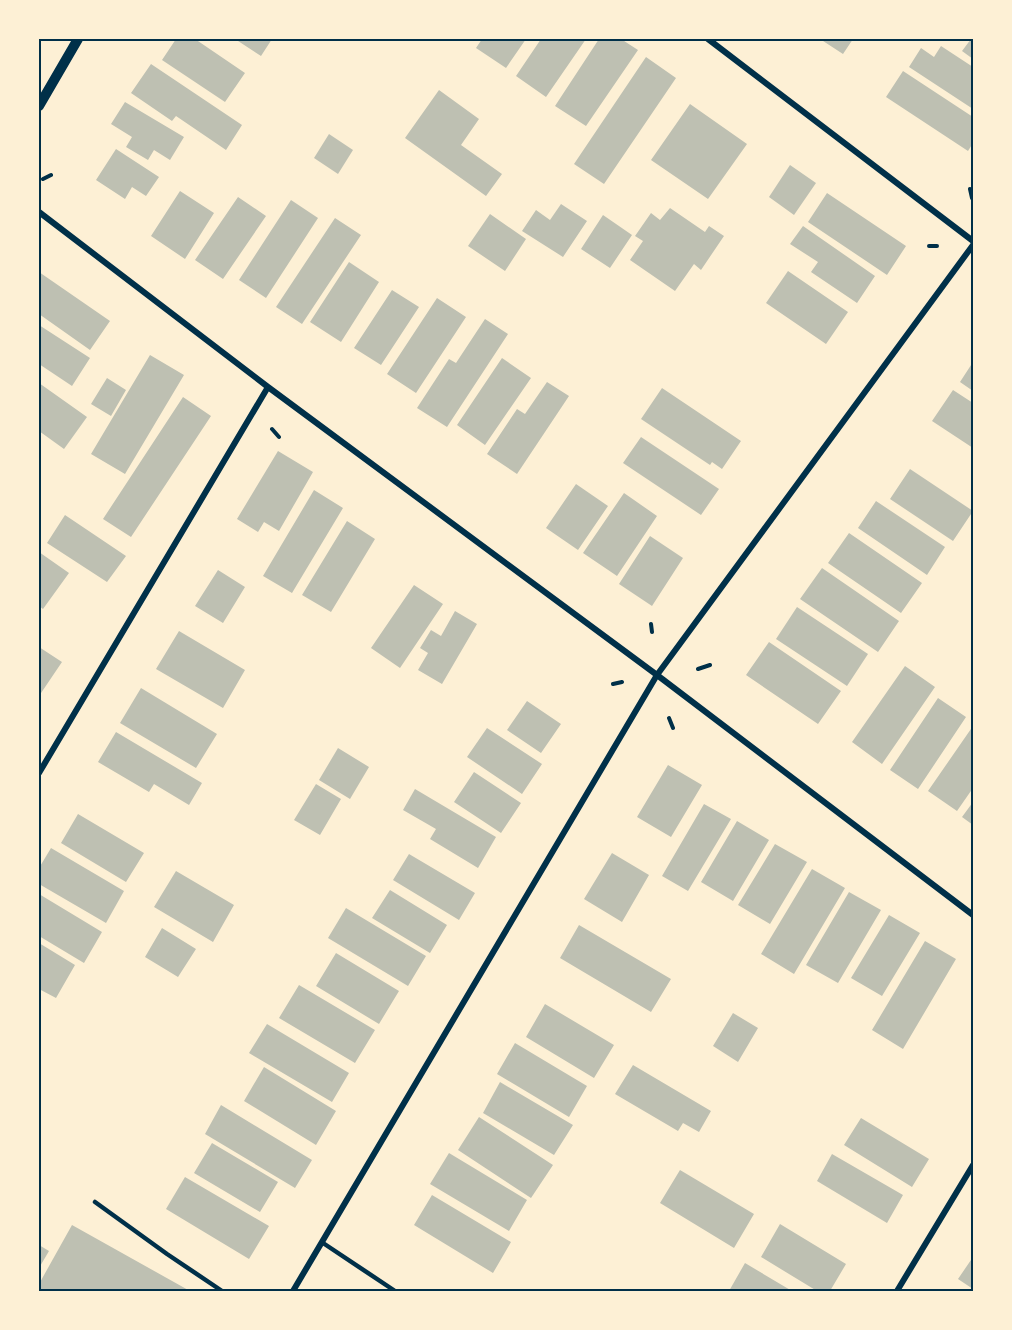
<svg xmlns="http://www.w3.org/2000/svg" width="1012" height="1330" viewBox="0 0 1012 1330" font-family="Roboto,sans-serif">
<rect width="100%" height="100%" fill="#fdf0d5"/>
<!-- building -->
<path fill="#bec0b2" d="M 176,39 L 195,39 L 245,73 L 225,102 L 162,60 Z
M 235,39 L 272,39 L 261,56 Z
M 482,39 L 526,39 L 506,68 L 476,48 Z
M 541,39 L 586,39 L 546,97 L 516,76 Z
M 599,39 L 621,39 L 638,50 L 586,126 L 555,106 Z
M 820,39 L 853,39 L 843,54 Z
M 971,39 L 973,39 L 973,59 L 962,51 Z
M 941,46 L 973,67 L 973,109 L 909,67 L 921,48 L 934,57 Z
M 646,57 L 676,78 L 604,184 L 574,164 Z
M 151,64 L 242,125 L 226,150 L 176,116 L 172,121 L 131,93 Z
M 903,71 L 973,117 L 973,143 L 968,151 L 886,97 Z
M 439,90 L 479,119 L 461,145 L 502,174 L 486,196 L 405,138 Z
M 125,102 L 184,137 L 170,160 L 154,150 L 148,160 L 126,147 L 132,137 L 111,124 Z
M 690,104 L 747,144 L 708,199 L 651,160 Z
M 329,134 L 353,150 L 338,174 L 314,158 Z
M 116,149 L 159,177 L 146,196 L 132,187 L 125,199 L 96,180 Z
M 790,165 L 816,183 L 794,215 L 769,197 Z
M 180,191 L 214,213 L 185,259 L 151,236 Z
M 827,193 L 906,246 L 887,275 L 808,222 Z
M 238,197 L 266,216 L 223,279 L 195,260 Z
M 291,200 L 318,218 L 266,298 L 239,280 Z
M 561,204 L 587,221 L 563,257 L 522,231 L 536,210 L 550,220 Z
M 670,208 L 705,232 L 709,226 L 724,236 L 701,270 L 694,264 L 675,291 L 630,260 L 643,241 L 635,236 L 651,213 L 660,220 Z
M 490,214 L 526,239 L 505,271 L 468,246 Z
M 603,215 L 632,235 L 610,268 L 581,249 Z
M 335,218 L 361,235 L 302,324 L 276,307 Z
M 803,226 L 875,276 L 857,303 L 811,272 L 818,262 L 790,244 Z
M 349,262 L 379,282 L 341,342 L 310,322 Z
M 788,271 L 848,312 L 826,344 L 766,303 Z
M 39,272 L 110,321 L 90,350 L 39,314 Z
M 392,290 L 419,307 L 381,365 L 354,348 Z
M 437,298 L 466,317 L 416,393 L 387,374 Z
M 485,319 L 508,334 L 447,427 L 417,408 L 449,359 L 456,363 Z
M 39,325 L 90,358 L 72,386 L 39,364 Z
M 150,355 L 184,375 L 125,474 L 91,454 Z
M 502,358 L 531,378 L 485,445 L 457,425 Z
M 973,362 L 973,391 L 960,382 Z
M 107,378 L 126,390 L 111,416 L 91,404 Z
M 547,382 L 569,396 L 517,474 L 487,454 L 517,409 L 525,414 Z
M 39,383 L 87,417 L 64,449 L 39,431 Z
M 662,388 L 741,441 L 722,469 L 712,462 L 710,465 L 641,419 Z
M 953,390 L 973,403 L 973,448 L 932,421 Z
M 183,397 L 211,416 L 131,537 L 103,519 Z
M 641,437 L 719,489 L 701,515 L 623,463 Z
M 278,451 L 313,472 L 279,531 L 264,522 L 258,532 L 237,519 Z
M 910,469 L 973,511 L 953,541 L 890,499 Z
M 576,484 L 608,506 L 578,550 L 546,528 Z
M 314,490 L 343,508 L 292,593 L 263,576 Z
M 624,493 L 657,516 L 617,576 L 583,553 Z
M 876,501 L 945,547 L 927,575 L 858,528 Z
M 65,515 L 126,556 L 107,582 L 47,543 Z
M 347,521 L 375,539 L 331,612 L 302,595 Z
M 849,533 L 922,583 L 901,613 L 828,563 Z
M 650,536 L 683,558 L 652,606 L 619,584 Z
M 39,552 L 69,573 L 43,609 L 39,606 Z
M 822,568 L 899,621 L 878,652 L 800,599 Z
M 218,570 L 245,587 L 223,623 L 195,606 Z
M 414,585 L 443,604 L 400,668 L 371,648 Z
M 797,607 L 868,654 L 847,686 L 776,639 Z
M 455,611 L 477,624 L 442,684 L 418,670 L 428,653 L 420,648 L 431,630 L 441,636 Z
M 179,631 L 245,670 L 223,708 L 156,669 Z
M 769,642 L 841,691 L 818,724 L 746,675 Z
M 39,647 L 62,662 L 39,696 Z
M 905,666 L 935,687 L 882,764 L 852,742 Z
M 141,688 L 217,734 L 196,768 L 120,723 Z
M 938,698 L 966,717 L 918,789 L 890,770 Z
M 527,701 L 561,724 L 541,753 L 507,730 Z
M 973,726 L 973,788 L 957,811 L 928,791 Z
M 487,728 L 542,764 L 522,794 L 467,757 Z
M 116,732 L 202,783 L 189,805 L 154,784 L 149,792 L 98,762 Z
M 338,748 L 369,767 L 350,799 L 319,780 Z
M 668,765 L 702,785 L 671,837 L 637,817 Z
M 474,772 L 521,803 L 501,833 L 454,802 Z
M 316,784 L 341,799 L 320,835 L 294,820 Z
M 415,789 L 496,837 L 478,868 L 430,839 L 436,829 L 403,810 Z
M 973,802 L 973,825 L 962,817 Z
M 704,804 L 731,819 L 688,891 L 662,876 Z
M 78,814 L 144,853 L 126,882 L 61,843 Z
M 737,821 L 769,840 L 733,901 L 701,882 Z
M 775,844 L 807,862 L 770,924 L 738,905 Z
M 51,848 L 124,891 L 106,923 L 39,884 L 39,868 Z
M 612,853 L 649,875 L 622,922 L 584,899 Z
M 409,854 L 475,893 L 459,920 L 393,880 Z
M 812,869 L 845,888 L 794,974 L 761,954 Z
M 176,871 L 234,905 L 213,942 L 154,907 Z
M 390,890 L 447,925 L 430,953 L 372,918 Z
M 849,892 L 881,910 L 838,983 L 806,965 Z
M 39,894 L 102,932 L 84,963 L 39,936 Z
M 346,908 L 426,956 L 408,986 L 328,938 Z
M 889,915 L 920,933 L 882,996 L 851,978 Z
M 579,925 L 671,979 L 651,1012 L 560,958 Z
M 162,928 L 196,949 L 178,977 L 145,957 Z
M 925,941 L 956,959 L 903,1049 L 872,1030 Z
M 39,943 L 75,965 L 56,998 L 39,989 Z
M 336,953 L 399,991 L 379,1024 L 316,986 Z
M 299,985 L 375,1030 L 355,1063 L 279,1018 Z
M 545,1004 L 614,1045 L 594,1078 L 526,1037 Z
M 733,1013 L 758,1028 L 738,1062 L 713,1046 Z
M 267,1024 L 349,1073 L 332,1102 L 249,1053 Z
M 515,1043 L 587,1086 L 569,1117 L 497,1074 Z
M 633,1065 L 711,1111 L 699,1132 L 683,1123 L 678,1131 L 615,1094 Z
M 264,1067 L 336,1111 L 316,1145 L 244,1101 Z
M 500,1082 L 573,1125 L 554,1155 L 483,1113 Z
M 221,1105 L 312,1160 L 295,1188 L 205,1134 Z
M 479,1117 L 553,1165 L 531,1198 L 458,1150 Z
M 861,1118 L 929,1159 L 912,1187 L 844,1145 Z
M 212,1143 L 278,1182 L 260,1212 L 194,1173 Z
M 449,1153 L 527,1200 L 509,1231 L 430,1184 Z
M 832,1154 L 903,1195 L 887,1223 L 817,1181 Z
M 680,1170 L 754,1214 L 734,1248 L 660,1203 Z
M 185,1177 L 269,1226 L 249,1259 L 166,1209 Z
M 432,1195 L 511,1242 L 493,1273 L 414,1225 Z
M 780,1224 L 846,1264 L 830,1291 L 817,1291 L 761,1257 Z
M 72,1225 L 190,1291 L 39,1291 L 39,1284 Z
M 39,1245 L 49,1251 L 39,1268 Z
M 973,1257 L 973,1289 L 958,1279 Z
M 745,1263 L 792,1291 L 729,1291 Z"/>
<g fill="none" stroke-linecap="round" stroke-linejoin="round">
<!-- path -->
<path stroke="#003049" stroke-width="4" d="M 43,179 L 51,175
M 970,189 L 972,198
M 929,246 L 937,246
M 272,429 L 279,437
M 651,624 L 652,632
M 698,669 L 710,665
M 613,684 L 622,682
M 669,718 L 673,728"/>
<!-- service -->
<path stroke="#003049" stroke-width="4.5" d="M 95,1202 L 167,1254 L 222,1291
M 323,1243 L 395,1291"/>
<!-- minor -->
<path stroke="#003049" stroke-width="6" d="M 708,39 L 973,241
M 39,212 L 268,387 L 657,675 L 973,915
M 39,773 L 268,387
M 293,1291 L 657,675 L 973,245
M 897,1291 L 973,1165"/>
<!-- tertiary -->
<path stroke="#003049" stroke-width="10" d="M 39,106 L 78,39"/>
</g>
<!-- border -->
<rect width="1012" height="1330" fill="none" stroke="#fdf0d5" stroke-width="81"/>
<rect x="40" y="40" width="932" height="1250" fill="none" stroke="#003049" stroke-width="2"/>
</svg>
